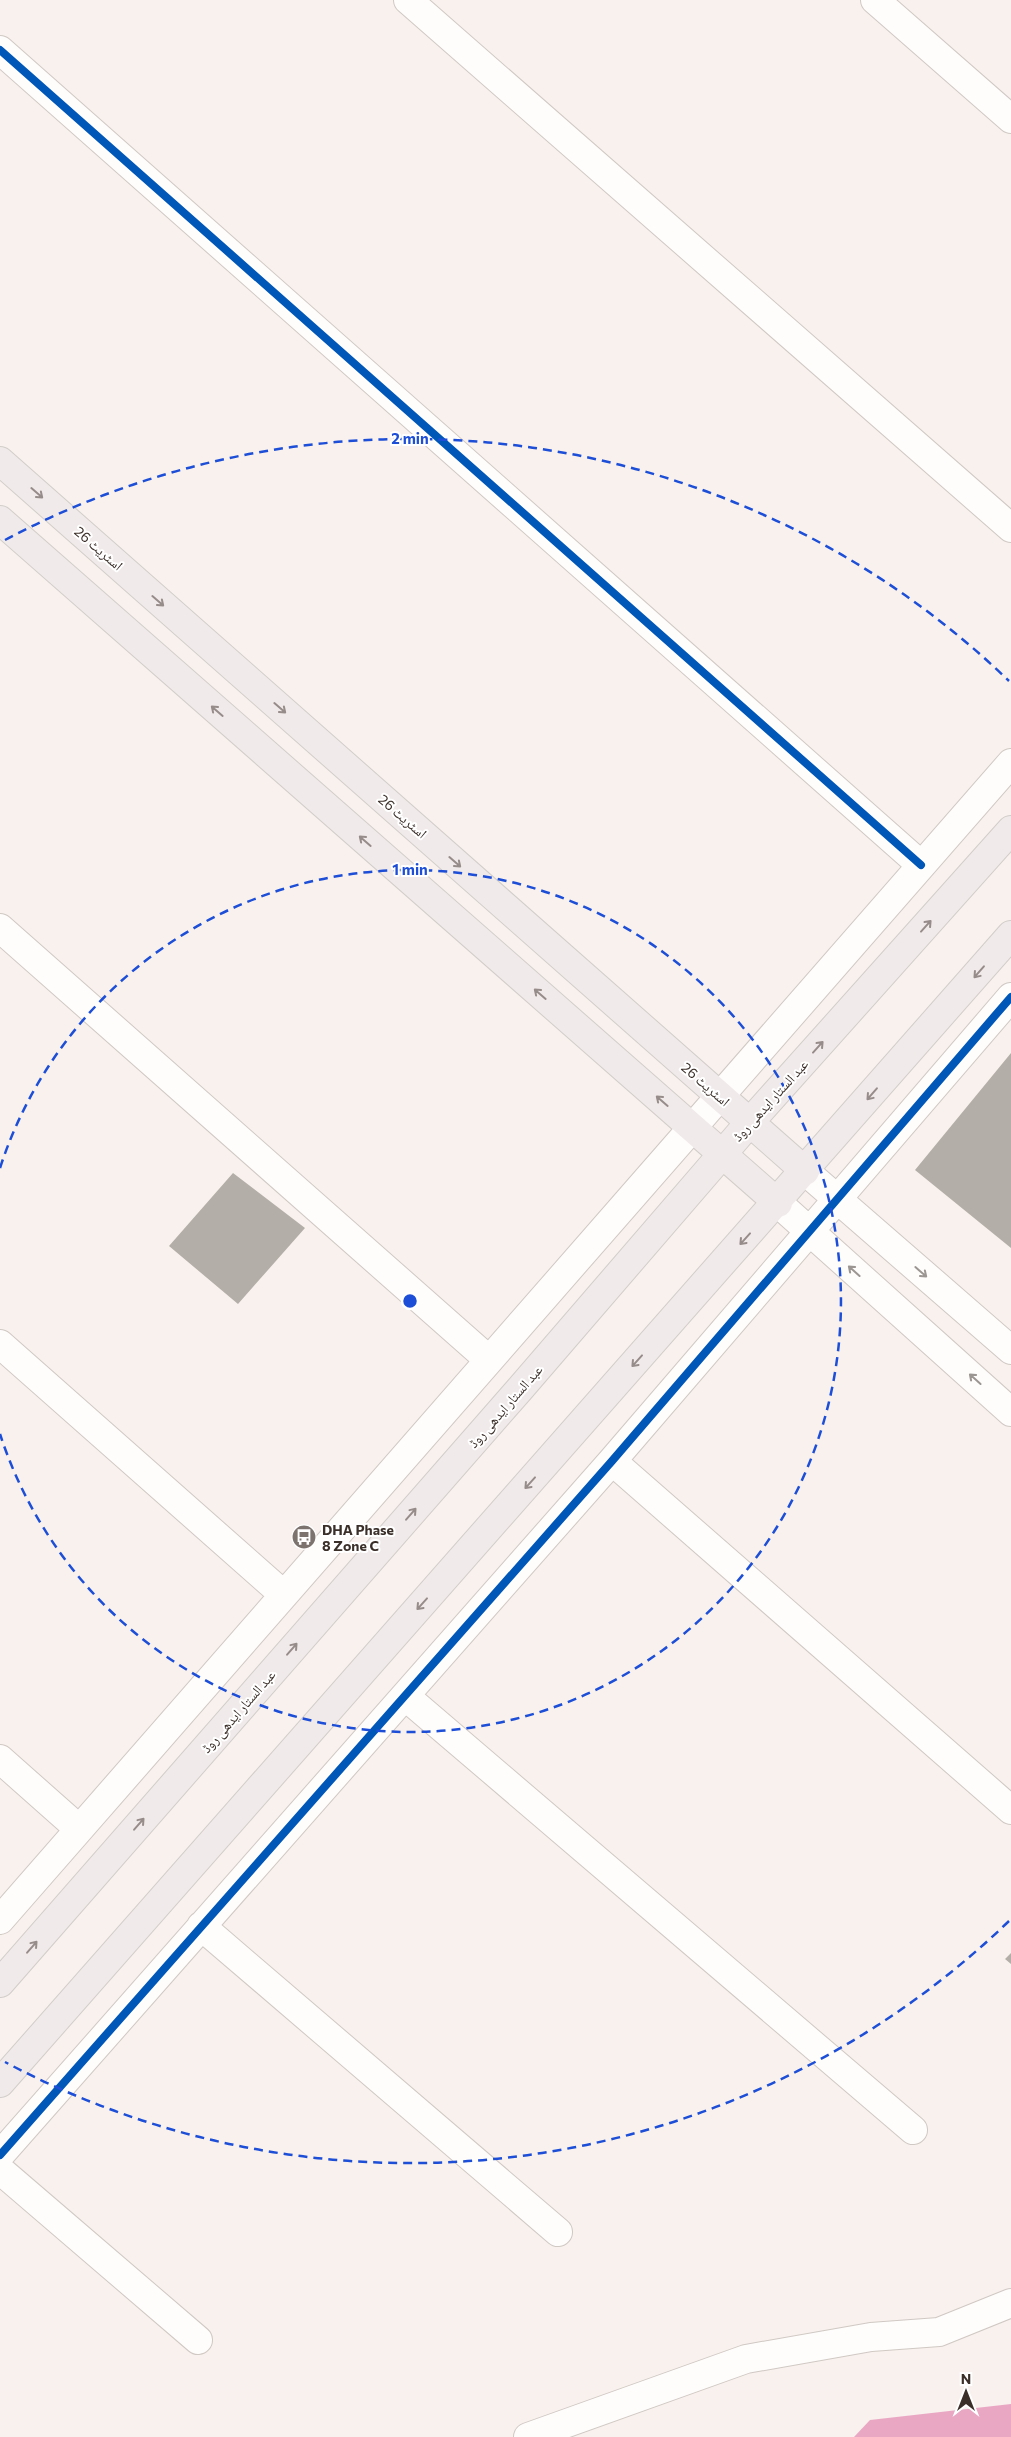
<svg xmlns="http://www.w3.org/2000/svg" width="1011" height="2437" viewBox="0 0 1011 2437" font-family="Commissioner,'Noto Naskh Arabic',sans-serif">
<rect width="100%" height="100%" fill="#f8f1ed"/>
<!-- water -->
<path fill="#e9a7c4" d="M 1011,2404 L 1011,2437 L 854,2437 L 870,2420 Z"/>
<!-- building -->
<path fill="#b4aea8" d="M 1011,1053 L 1011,1248 L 915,1170 Z
M 233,1173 L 305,1228 L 238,1304 L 169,1246 Z
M 1011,1953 L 1011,1964 L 1005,1959 Z"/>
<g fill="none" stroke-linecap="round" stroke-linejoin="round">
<defs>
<path id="minor" d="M 408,0 L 1011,528
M 875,0 L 1011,119
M 0,50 L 921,865
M 0,928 L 489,1360
M 805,1171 L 1011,1350
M 778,1203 L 1011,1412
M 0,1344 L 284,1595
M 612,1461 L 1011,1810
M 405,1696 L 913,2130
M 0,1759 L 79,1829
M 0,1920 L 1011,763
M 201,1926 L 558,2232
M 0,2155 L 612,1461 L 1011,997
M 0,2170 L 198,2340
M 528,2437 L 746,2359 L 871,2337 L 939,2332 L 1011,2303"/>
<path id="major" d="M 0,461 L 805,1171
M 0,520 L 778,1203
M 0,1983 L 519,1390 L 750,1122 L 1011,830
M 0,2083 C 335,1698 676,1319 1011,935"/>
</defs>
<!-- minor casing -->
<use href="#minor" stroke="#d0c8c3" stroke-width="30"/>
<!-- major casing -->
<use href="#major" stroke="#d2cdca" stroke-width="30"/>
<!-- minor -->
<use href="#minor" stroke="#fefdfc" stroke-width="28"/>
<!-- major -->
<use href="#major" stroke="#f1eaea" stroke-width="28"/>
<defs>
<path id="cycleway" d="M 0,50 L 921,865
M 0,2155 L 612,1461 L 1011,997"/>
</defs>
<!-- cycleway casing -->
<use href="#cycleway" stroke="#fff" stroke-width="11"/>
<!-- cycleway -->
<use href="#cycleway" stroke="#0057b8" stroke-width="8"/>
</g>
<!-- one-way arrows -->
<defs><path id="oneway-shaft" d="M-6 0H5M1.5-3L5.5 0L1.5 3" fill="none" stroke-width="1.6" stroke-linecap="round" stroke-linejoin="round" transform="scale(1.25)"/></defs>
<g stroke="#968c8a">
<use href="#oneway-shaft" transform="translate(37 493) rotate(41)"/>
<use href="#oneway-shaft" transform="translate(158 601) rotate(41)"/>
<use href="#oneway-shaft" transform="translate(280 708) rotate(41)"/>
<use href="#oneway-shaft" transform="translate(217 711) rotate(-139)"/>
<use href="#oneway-shaft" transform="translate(365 841) rotate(-139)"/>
<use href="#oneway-shaft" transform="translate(455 862) rotate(41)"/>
<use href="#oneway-shaft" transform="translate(926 926) rotate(-48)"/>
<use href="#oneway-shaft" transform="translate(979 972) rotate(131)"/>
<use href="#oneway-shaft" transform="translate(540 994) rotate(-139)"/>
<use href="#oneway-shaft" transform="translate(818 1047) rotate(-48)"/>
<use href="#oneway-shaft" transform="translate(872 1094) rotate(131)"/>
<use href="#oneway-shaft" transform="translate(662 1101) rotate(-139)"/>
<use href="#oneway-shaft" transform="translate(745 1239) rotate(132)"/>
<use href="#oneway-shaft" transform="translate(637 1361) rotate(132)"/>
<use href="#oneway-shaft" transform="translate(530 1483) rotate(132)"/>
<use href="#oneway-shaft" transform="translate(411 1514) rotate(-49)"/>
<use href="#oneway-shaft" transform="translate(422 1604) rotate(132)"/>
<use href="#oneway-shaft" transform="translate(292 1649) rotate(-49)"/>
<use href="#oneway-shaft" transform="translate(139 1824) rotate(-49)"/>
<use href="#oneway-shaft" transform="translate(32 1947) rotate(-49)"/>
</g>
<g stroke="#9c9692">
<use href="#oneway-shaft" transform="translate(854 1271) rotate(-138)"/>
<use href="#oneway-shaft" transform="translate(921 1272) rotate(41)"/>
<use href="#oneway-shaft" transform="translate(975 1379) rotate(-138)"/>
</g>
<!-- distance rings -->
<g fill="none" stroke="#1d4ed8" stroke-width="2.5" stroke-dasharray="9 6">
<path d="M0 1168A431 431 0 1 1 0 1434"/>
<path d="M1009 1921A862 862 0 0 1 5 2062M5 540A862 862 0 0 1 1009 681"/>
</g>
<!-- icons -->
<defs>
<symbol id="bus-disc" viewBox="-11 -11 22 22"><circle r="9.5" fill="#7d736e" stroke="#fff"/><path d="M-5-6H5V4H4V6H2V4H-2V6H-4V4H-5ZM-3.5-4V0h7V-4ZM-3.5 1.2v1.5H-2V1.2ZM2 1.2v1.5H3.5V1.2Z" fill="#fff"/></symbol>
</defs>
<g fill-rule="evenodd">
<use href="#bus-disc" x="290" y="1523" width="28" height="28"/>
</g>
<g text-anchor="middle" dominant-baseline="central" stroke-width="4" stroke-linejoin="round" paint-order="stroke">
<!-- street labels -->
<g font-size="14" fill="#3b2f29" stroke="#fff">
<text transform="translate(99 548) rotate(41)">اسٹریٹ 26</text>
<text transform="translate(403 816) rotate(41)">اسٹریٹ 26</text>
<text transform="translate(706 1084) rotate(41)">اسٹریٹ 26</text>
<text transform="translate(770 1100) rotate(-48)">عبد الستار ایدھی روڈ</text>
<text transform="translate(505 1406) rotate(-49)">عبد الستار ایدھی روڈ</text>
<text transform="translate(238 1711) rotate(-49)">عبد الستار ایدھی روڈ</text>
</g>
<!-- poi labels -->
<g font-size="14" font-weight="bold" fill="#3b2f29" stroke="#fff" text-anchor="start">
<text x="322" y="1529">DHA Phase<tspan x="322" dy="16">8 Zone C</tspan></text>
</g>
</g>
<circle cx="410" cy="1301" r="8" fill="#1d4ed8" stroke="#fff" stroke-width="2.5"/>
<g font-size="15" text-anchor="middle" font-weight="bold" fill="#1d4ed8" stroke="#fff" stroke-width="4" stroke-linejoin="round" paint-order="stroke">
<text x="410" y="444">2 min</text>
<text x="410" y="875">1 min</text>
</g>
<!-- north arrow -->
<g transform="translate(966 2392)" stroke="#ffffff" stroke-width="4" paint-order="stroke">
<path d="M0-4L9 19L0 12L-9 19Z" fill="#3b2f29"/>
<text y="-8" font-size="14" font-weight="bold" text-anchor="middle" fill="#3b2f29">N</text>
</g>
</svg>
